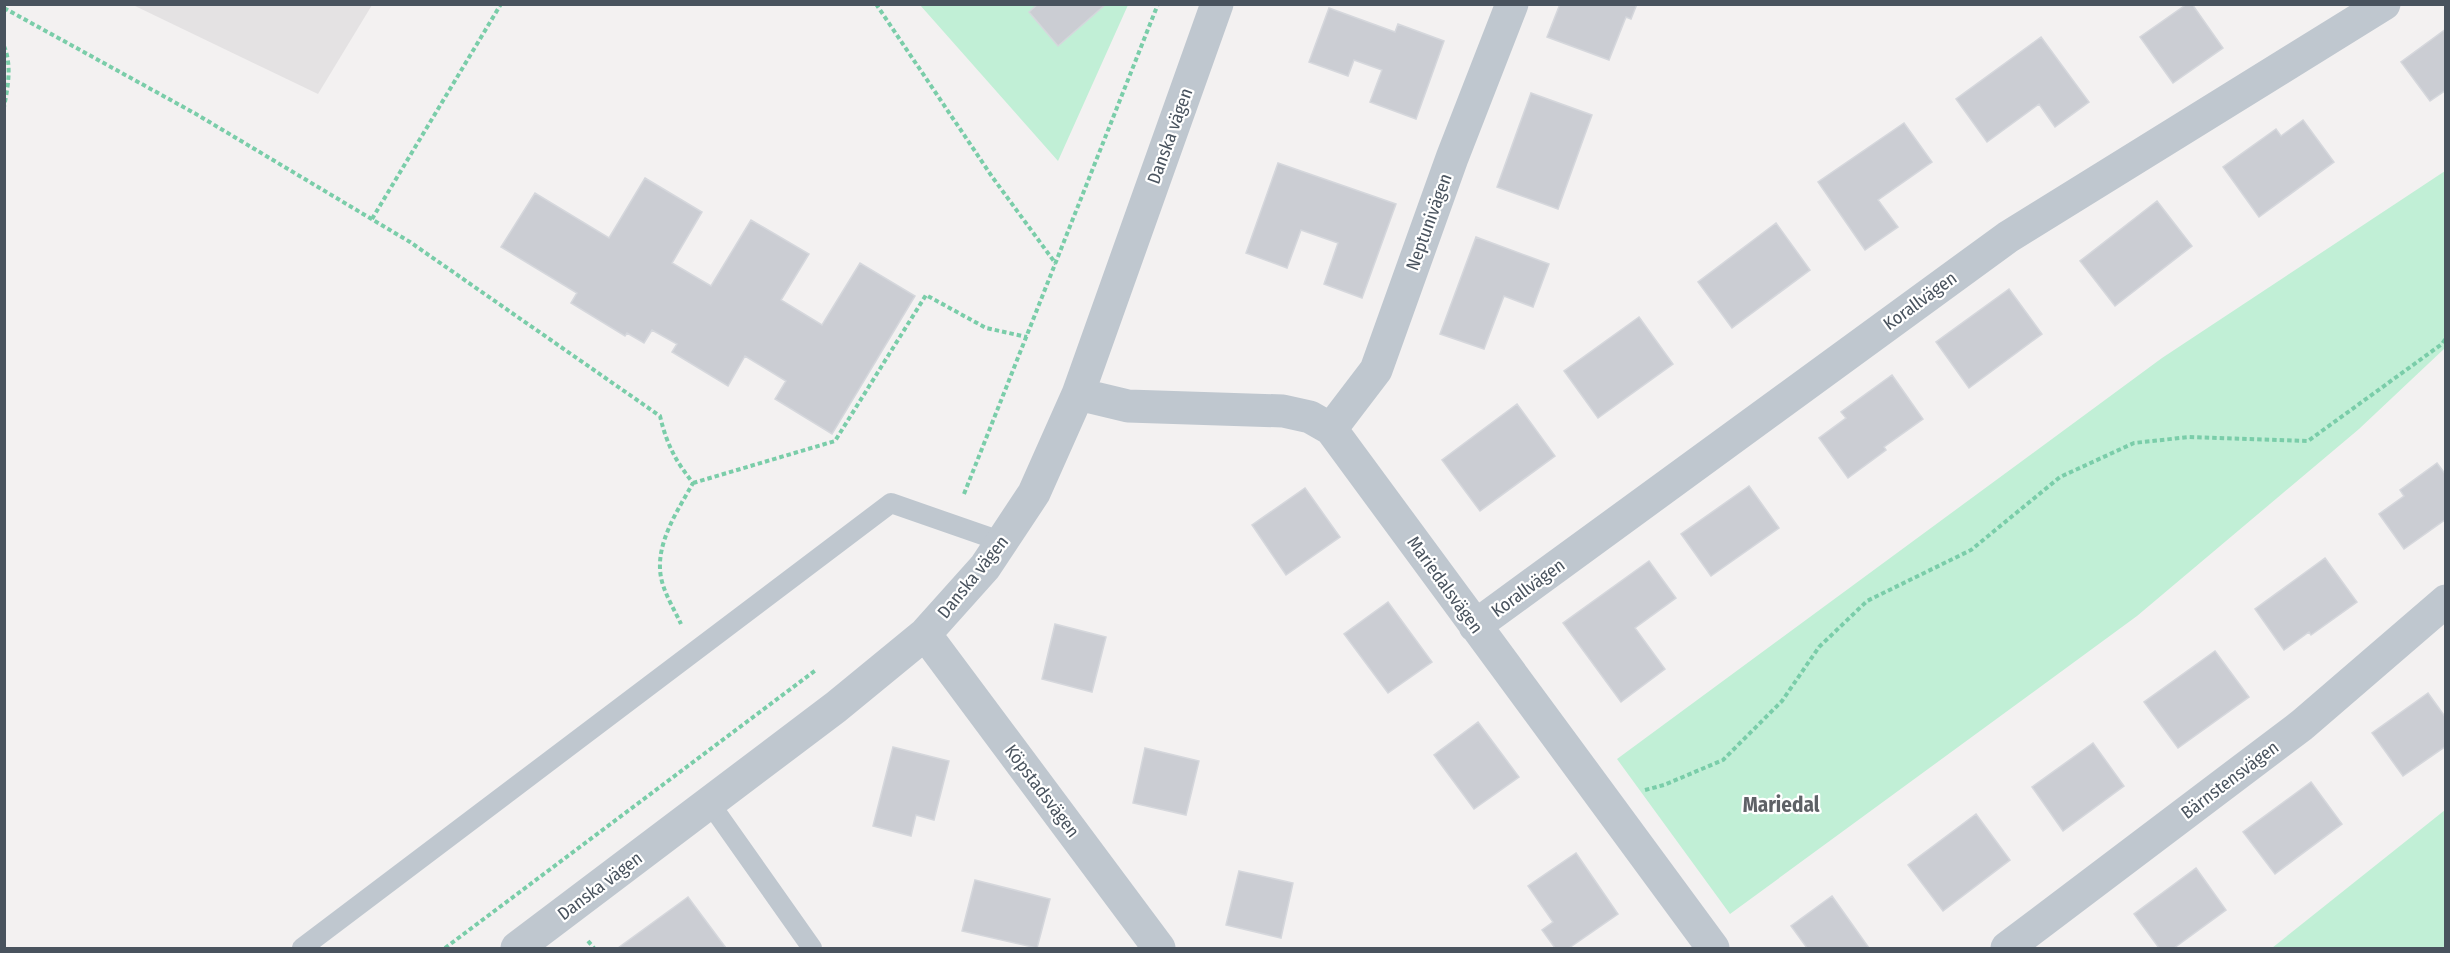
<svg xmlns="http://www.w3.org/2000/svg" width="2450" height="953" viewBox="0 0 2450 953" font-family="'Fira Sans Condensed',sans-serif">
<rect width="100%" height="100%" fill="#f3f1f1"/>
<!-- education -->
<path fill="#e4e2e3" d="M 133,5 L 372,5 L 318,94 Z"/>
<!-- green -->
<path fill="#c1efd6" d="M 920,5 L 1128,5 L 1058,161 Z
M 2445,171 L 2445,348 L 2359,429 L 2137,616 L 1730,914 L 1617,759 L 2162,358 Z
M 2445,810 L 2445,948 L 2272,948 Z"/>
<!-- building -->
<path fill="#cbcdd3" stroke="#d5d7dc" stroke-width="1.5" d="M 1038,4 L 1106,4 L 1058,46 L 1029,12 Z
M 1560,4 L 1637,4 L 1631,19 L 1626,17 L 1609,60 L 1547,37 Z
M 2187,4 L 2192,4 L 2223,48 L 2173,83 L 2140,37 Z
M 1329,8 L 1395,32 L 1398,24 L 1444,41 L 1416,119 L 1370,102 L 1382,70 L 1354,60 L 1348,76 L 1309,62 Z
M 2446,29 L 2446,90 L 2430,101 L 2401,62 Z
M 2041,37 L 2089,102 L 2055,127 L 2039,104 L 1987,142 L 1956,99 Z
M 1531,93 L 1592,115 L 1558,209 L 1497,187 Z
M 2303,120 L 2334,162 L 2259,217 L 2223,167 L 2276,129 L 2281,136 Z
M 1904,123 L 1932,162 L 1878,200 L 1898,227 L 1865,250 L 1818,182 Z
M 1278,163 L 1396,204 L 1362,298 L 1324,284 L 1338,243 L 1301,230 L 1287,268 L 1246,253 Z
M 645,178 L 702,212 L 672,263 L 711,286 L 751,220 L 809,254 L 781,300 L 822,325 L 860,263 L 915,296 L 832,434 L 775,399 L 786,381 L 745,356 L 728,386 L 672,352 L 677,344 L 652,330 L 644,343 L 627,333 L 625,336 L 571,303 L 577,293 L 501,247 L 535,193 L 609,238 Z
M 2157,201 L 2192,246 L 2115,306 L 2080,261 Z
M 1776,223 L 1810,270 L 1732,328 L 1698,282 Z
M 1476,237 L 1549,264 L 1533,307 L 1504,296 L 1484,349 L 1440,334 Z
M 2009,289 L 2042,334 L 1969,388 L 1936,342 Z
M 1639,317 L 1673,364 L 1598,418 L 1564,371 Z
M 1892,375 L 1923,419 L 1884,447 L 1886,450 L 1848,478 L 1819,438 L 1846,418 L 1841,412 Z
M 1517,404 L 1555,456 L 1480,511 L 1442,460 Z
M 2437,463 L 2446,475 L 2446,519 L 2404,549 L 2379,514 L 2404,496 L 2400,490 Z
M 1749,486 L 1779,528 L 1711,576 L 1681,534 Z
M 1305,488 L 1340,537 L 1286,575 L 1252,525 Z
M 2325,558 L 2357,602 L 2311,635 L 2309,632 L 2284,650 L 2255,609 Z
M 1649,561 L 1676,598 L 1635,628 L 1665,669 L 1621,702 L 1563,623 Z
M 1388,602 L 1432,662 L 1388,693 L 1344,634 Z
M 1055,624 L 1106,637 L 1092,692 L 1042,679 Z
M 2215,651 L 2249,697 L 2178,748 L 2144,702 Z
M 2428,693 L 2446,718 L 2446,746 L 2403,776 L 2372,733 Z
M 1478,722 L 1519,777 L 1474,809 L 1434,755 Z
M 2093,743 L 2124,786 L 2063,831 L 2032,787 Z
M 893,747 L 949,761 L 934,820 L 916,815 L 911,836 L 873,826 Z
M 1145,748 L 1199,761 L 1186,815 L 1133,803 Z
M 2311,782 L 2342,824 L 2275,874 L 2243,832 Z
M 1976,814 L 2010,860 L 1943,911 L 1908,865 Z
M 1576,853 L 1618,914 L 1569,948 L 1555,948 L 1542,930 L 1553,922 L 1528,886 Z
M 2196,868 L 2226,910 L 2174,948 L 2159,948 L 2134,914 Z
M 1239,871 L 1293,883 L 1281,938 L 1226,925 Z
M 975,880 L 1050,899 L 1037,948 L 962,931 Z
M 1832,896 L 1869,948 L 1807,948 L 1791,926 Z
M 688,897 L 726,948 L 618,948 Z"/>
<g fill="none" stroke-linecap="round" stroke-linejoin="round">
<!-- path -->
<path stroke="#7acda9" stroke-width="4" stroke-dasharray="4.5 3" stroke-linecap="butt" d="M 876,4 L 993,178 L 1056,264
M 4,8 L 196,114 L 410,242 L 660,416 C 667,445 675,460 693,483 C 677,512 651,549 663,585 C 667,598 675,611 681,624
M 4,46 C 12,65 8,87 4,107
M 372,219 L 501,4
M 693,483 L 835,441 L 926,295 L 986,328 L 1027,337
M 964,494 L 1158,4
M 1645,790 L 1664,785 L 1723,760 L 1782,701 L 1819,647 L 1867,601 L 1971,550 L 2060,477 L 2134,443 L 2189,437 L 2308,441 L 2442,344 L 2446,338
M 588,941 L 594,948
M 445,948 L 816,670"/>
<!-- lane -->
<path stroke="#bfc7cf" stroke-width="20" d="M 709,802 L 812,948
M 302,948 L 891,503 L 1003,542"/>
<!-- street -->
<path stroke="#bfc7cf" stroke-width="33" d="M 1078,394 L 1128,406 L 1283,411 L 1310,417 L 1331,429 L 1713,948
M 1331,429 L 1376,370 L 1452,158 L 1512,4
M 1475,626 L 2008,237 L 2384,4
M 925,634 L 1159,948
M 517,948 L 836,707 L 925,634 L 985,567 L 1034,493 L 1078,394 L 1217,4
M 2007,948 L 2302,725 L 2446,601"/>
</g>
<g text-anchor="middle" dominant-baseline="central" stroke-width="4.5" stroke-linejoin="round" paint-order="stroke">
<!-- street labels -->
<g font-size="18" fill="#49535e" stroke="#fff">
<text transform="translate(1170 136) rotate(-70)">Danska vägen</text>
<text transform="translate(1429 222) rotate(-70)">Neptunivägen</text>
<text transform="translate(1920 301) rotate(-36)">Korallvägen</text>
<text transform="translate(973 577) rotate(-51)">Danska vägen</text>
<text transform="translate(1445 585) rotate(54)">Mariedalsvägen</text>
<text transform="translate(1528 588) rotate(-36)">Korallvägen</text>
<text transform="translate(2230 780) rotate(-37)">Bärnstensvägen</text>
<text transform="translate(1042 791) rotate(53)">Köpstadsvägen</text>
<text transform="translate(600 886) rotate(-37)">Danska vägen</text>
</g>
<!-- quarter labels -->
<g font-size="21" font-weight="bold" fill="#5e6166" stroke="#fff">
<text x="1781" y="805">Mariedal</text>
</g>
</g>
<!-- border -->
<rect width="2450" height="953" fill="none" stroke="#49535e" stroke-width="12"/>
</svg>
